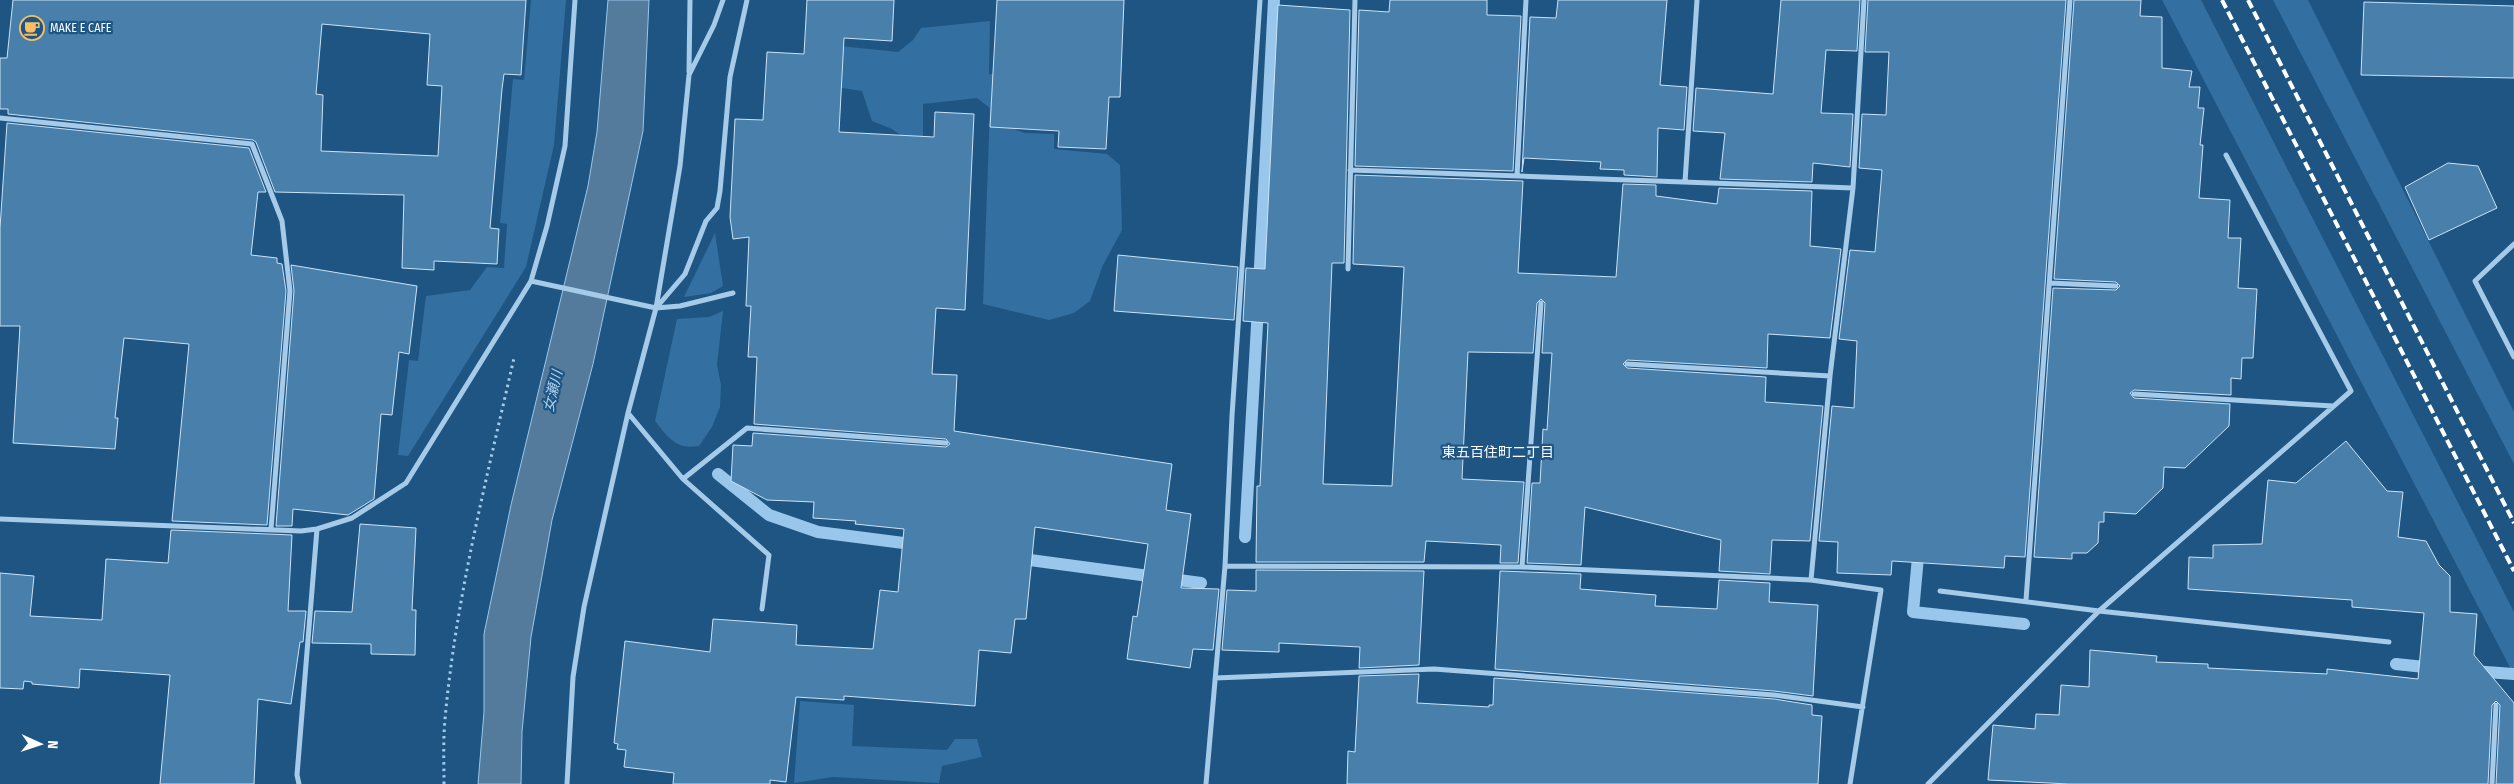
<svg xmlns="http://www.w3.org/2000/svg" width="2514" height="784" viewBox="0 0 2514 784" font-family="'Fira Sans Condensed','Noto Sans JP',sans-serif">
<rect width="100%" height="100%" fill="#1f5583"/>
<!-- green -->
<path fill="#336fa1" d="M 531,0 L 566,0 L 554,145 L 526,267 L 408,456 L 398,455 L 409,360 L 418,361 L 426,296 L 470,290 L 487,267 L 504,268 L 507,224 L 500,223 L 513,79 L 524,80 Z
M 2162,0 L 2201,0 L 2514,612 L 2514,675 Z
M 2273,0 L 2308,0 L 2514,412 L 2514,464 Z
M 990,21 L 989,74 L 1006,74 L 1010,112 L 1016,130 L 1025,133 L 1054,134 L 1054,149 L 1107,154 L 1120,165 L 1122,230 L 1103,265 L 1090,301 L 1074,313 L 1049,320 L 983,304 L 990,108 L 977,98 L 923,104 L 923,139 L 905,138 L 892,129 L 872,121 L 862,91 L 810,83 L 811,43 L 898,52 L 913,40 L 921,28 Z
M 715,233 L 723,286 L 711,293 L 684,297 Z
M 723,311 L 717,365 L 721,385 L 720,407 L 712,427 L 699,446 C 677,450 668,438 655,421 L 677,319 L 709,317 Z
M 800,701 L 854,705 L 852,746 L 947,750 L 955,739 L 977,739 L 982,757 L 942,766 L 939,783 L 833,777 L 794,783 Z"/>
<!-- water -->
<path fill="#547b9c" stroke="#99c7eb" d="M 608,0 L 649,0 L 643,131 L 593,364 L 552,520 L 531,637 L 522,732 L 521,784 L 478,784 L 484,712 L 484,634 L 511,505 L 588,186 L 597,132 Z"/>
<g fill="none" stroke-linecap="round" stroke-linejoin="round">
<!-- stream -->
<path stroke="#99c7eb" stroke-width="12" d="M 1259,285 L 1274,0
M 718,474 L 769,515 L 818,532 L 919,545
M 1245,537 L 1258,307
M 1919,546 L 1913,612 L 2024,624
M 1015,558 L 1201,583
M 2396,664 L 2434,668
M 2472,671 L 2514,674"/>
</g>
<!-- building -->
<path fill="#487fab" stroke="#cae3f7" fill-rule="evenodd" d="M 13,0 L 526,0 L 521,75 L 504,74 L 502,89 L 490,228 L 499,229 L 497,264 L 434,261 L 434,270 L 402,268 L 404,195 L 275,192 L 256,142 L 253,140 L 8,114 L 8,109 L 0,109 L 0,58 L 7,58 ZM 322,24 L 430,34 L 427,85 L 442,86 L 438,156 L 321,151 L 323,95 L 316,94 Z
M 807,0 L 894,0 L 892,41 L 844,38 L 839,132 L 934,137 L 935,112 L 974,114 L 965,310 L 936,308 L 932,374 L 957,375 L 954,431 L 1172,464 L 1166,510 L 1191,514 L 1181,588 L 1219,589 L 1213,650 L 1193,649 L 1190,668 L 1127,659 L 1133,616 L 1137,617 L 1148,544 L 1035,527 L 1026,619 L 1015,619 L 1011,653 L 979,650 L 975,706 L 844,696 L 844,700 L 796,697 L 786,782 L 770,780 L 770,784 L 673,784 L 674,773 L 624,767 L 626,750 L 617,749 L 618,744 L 614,743 L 625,641 L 710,652 L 713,619 L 797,625 L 796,645 L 873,649 L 880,590 L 898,592 L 904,529 L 855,524 L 856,521 L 813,518 L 814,502 L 767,500 L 731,481 L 733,445 L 752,446 L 753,433 L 946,447 L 950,444 L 946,439 L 754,424 L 757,357 L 748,357 L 751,306 L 746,306 L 749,237 L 733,239 L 730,217 L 735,119 L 763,120 L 767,52 L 804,54 Z
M 997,0 L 1124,0 L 1120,97 L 1109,97 L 1106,149 L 1058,147 L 1059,131 L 990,127 Z
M 1390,0 L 1487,0 L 1487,15 L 1521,16 L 1513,171 L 1355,166 L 1359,10 L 1389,12 Z
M 1558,0 L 1667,0 L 1660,85 L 1687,87 L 1684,130 L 1658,128 L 1657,177 L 1624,175 L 1624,170 L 1600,169 L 1601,162 L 1524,158 L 1522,172 L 1530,17 L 1556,18 Z
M 1781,0 L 1860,0 L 1857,51 L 1826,50 L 1821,113 L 1853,114 L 1850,167 L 1813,163 L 1812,182 L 1720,179 L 1725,133 L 1693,131 L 1696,88 L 1773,94 Z
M 1868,0 L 2066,0 L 2025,557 L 2005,556 L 2004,568 L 1892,561 L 1891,575 L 1837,573 L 1838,542 L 1819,541 L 1832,406 L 1854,408 L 1857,341 L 1839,339 L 1850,250 L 1875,252 L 1882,170 L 1859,168 L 1862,114 L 1886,115 L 1889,52 L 1865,52 Z
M 2074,0 L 2141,0 L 2140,16 L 2162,17 L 2162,68 L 2192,71 L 2189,87 L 2200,87 L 2198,108 L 2204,108 L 2200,145 L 2203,145 L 2199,198 L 2230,200 L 2228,238 L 2241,238 L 2238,288 L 2257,289 L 2253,358 L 2242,358 L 2241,379 L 2231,378 L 2231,395 L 2134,390 L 2130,393 L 2134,398 L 2230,404 L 2229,426 L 2185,468 L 2164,467 L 2163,488 L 2136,514 L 2104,512 L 2104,522 L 2099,522 L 2098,543 L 2087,553 L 2072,553 L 2072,559 L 2034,557 L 2053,288 L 2116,290 L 2120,286 L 2116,282 L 2054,279 Z
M 2364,2 L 2514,6 L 2514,78 L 2361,75 Z
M 1278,5 L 1350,10 L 1344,263 L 1332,263 L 1323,484 L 1392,486 L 1404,267 L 1353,264 L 1355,175 L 1523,181 L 1518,273 L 1616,277 L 1623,184 L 1656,185 L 1656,196 L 1717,204 L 1719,188 L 1812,191 L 1810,246 L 1841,249 L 1830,338 L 1768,334 L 1767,368 L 1627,360 L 1623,364 L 1627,368 L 1766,377 L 1765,402 L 1823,406 L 1810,541 L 1772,540 L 1770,574 L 1719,571 L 1721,540 L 1585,507 L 1581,565 L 1527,563 L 1532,483 L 1540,483 L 1543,429 L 1547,430 L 1552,353 L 1542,353 L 1545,303 L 1541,299 L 1537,303 L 1533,353 L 1468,352 L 1462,479 L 1524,482 L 1518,563 L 1500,563 L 1501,545 L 1426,541 L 1424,562 L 1256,562 L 1257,486 L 1260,486 L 1268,323 L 1243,321 L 1246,268 L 1265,269 Z
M 7,123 L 249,148 L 266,192 L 258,192 L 251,255 L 277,258 L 277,263 L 282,264 L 286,291 L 267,525 L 172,521 L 189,344 L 124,338 L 115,418 L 118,418 L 115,449 L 13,443 L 20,326 L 0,326 L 0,228 Z
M 2448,163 L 2478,166 L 2497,208 L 2429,240 L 2405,187 Z
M 1118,255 L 1238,267 L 1234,320 L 1114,311 Z
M 291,265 L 417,286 L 409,354 L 399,352 L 392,415 L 381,414 L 374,499 L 348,515 L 293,509 L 292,526 L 276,526 L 294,291 Z
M 2346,441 L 2387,491 L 2403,492 L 2398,537 L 2426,541 L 2439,565 L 2450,576 L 2450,612 L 2477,614 L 2474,655 L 2514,703 L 2514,784 L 2496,784 L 2500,705 L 2496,701 L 2492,705 L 2488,784 L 2069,784 L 1988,780 L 1993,725 L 2035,729 L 2036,714 L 2059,715 L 2061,685 L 2089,687 L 2090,650 L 2157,656 L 2156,662 L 2208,664 L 2208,668 L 2327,674 L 2327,669 L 2418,679 L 2424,613 L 2352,607 L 2352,600 L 2188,589 L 2189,557 L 2213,558 L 2213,545 L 2262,544 L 2268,480 L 2296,483 Z
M 360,524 L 416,528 L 412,610 L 416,610 L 415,655 L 371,654 L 371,644 L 312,643 L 315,611 L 352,612 Z
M 171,530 L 292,535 L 288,611 L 306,611 L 303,642 L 300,642 L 291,704 L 258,699 L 254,784 L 160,784 L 170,675 L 80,669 L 79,688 L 32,684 L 32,682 L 24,681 L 23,689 L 0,688 L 0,573 L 34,576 L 30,616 L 102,620 L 106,559 L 168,563 Z
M 1256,570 L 1424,571 L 1419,665 L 1359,668 L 1360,647 L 1279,643 L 1279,652 L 1222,650 L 1227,590 L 1256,591 Z
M 1500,571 L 1581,574 L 1580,589 L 1656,595 L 1655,606 L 1717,609 L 1719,580 L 1770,583 L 1769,602 L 1818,605 L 1813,696 L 1774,691 L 1495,669 Z
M 1419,674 L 1417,703 L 1489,707 L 1489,705 L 1493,705 L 1494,678 L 1774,699 L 1812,705 L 1812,715 L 1822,716 L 1818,784 L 1347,784 L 1348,751 L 1355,752 L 1359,676 Z"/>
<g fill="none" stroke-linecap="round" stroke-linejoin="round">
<!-- path -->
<path stroke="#a6cbe9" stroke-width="3" stroke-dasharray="2.5 4" stroke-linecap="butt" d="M 444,784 C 444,763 443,741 445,719 C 456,597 487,477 514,358"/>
<!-- street -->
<path stroke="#a6cbe9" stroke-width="5" d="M 689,72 L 690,0
M 0,118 L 252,144 L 282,221 L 290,291 L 271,529
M 1350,170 L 1853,188
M 1517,176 L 1526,0
M 1685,182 L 1697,0
M 2514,244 L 2475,281 L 2514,357
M 1348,269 L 1355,0
M 531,281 L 656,308 L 680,306 L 733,293
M 2050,283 L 2116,286
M 656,308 L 685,274 L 706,221 L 717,208 L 720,191 L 730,77 L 747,0
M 1627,364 L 1830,376
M 2134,394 L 2333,406
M 628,413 L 683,479 L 769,555 L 762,609
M 683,479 L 747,428 L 946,443
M 0,519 L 301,531 L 317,529 L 352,518 L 406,483 L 531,281 L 547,226 L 565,146 L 575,0
M 1225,566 L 1522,567 L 1811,580 L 1830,376 L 1853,188 L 1864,0
M 1522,567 L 1541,303
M 1811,580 L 1881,590 L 1850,784
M 1940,591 L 2099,611 L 2389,642
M 2026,600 L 2070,0
M 1215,678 L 1434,669 L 1774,695 L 1863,707
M 299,784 L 297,775 L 317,529
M 567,784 L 573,677 L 584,607 L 628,413 L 656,308 L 680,166 L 689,75 L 714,25 L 723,0
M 1206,784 L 1225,566 L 1232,416 L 1260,0
M 1928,784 L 2099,611 L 2351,391 L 2226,155
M 2492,784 L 2496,705"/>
<!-- rail -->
<path stroke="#fff" stroke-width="4" stroke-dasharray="9 4" stroke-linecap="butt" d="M 2222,0 L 2514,571
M 2248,0 L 2514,523"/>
</g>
<!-- icons -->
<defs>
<symbol id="cafe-ring" viewBox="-11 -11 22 22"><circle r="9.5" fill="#1f5583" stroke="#f7be66" stroke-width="1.5"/><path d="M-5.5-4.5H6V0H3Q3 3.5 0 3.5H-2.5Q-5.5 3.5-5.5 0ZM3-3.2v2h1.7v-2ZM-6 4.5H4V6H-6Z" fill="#f7be66"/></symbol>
</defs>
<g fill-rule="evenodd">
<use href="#cafe-ring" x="18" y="14" width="28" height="28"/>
</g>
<g text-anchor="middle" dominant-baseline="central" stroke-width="4.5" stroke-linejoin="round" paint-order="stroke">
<!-- poi labels -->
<g font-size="12" fill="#fff" stroke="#1f5583" text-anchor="start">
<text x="50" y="28">MAKE E CAFE</text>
</g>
<!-- water labels -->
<g font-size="14" font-style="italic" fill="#b1d5f1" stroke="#1f5583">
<text transform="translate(553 391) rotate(-77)">女瀬川</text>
</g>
<!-- neighbourhood labels -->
<g font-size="14" fill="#fff" stroke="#1f5583">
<text x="1498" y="452">東五百住町二丁目</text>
</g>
</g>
<!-- north arrow -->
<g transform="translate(40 744) rotate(93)" stroke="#1f5583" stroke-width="4" paint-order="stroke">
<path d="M0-4L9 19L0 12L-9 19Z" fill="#ffffff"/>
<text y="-8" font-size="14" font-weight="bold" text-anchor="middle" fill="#ffffff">N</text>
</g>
</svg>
